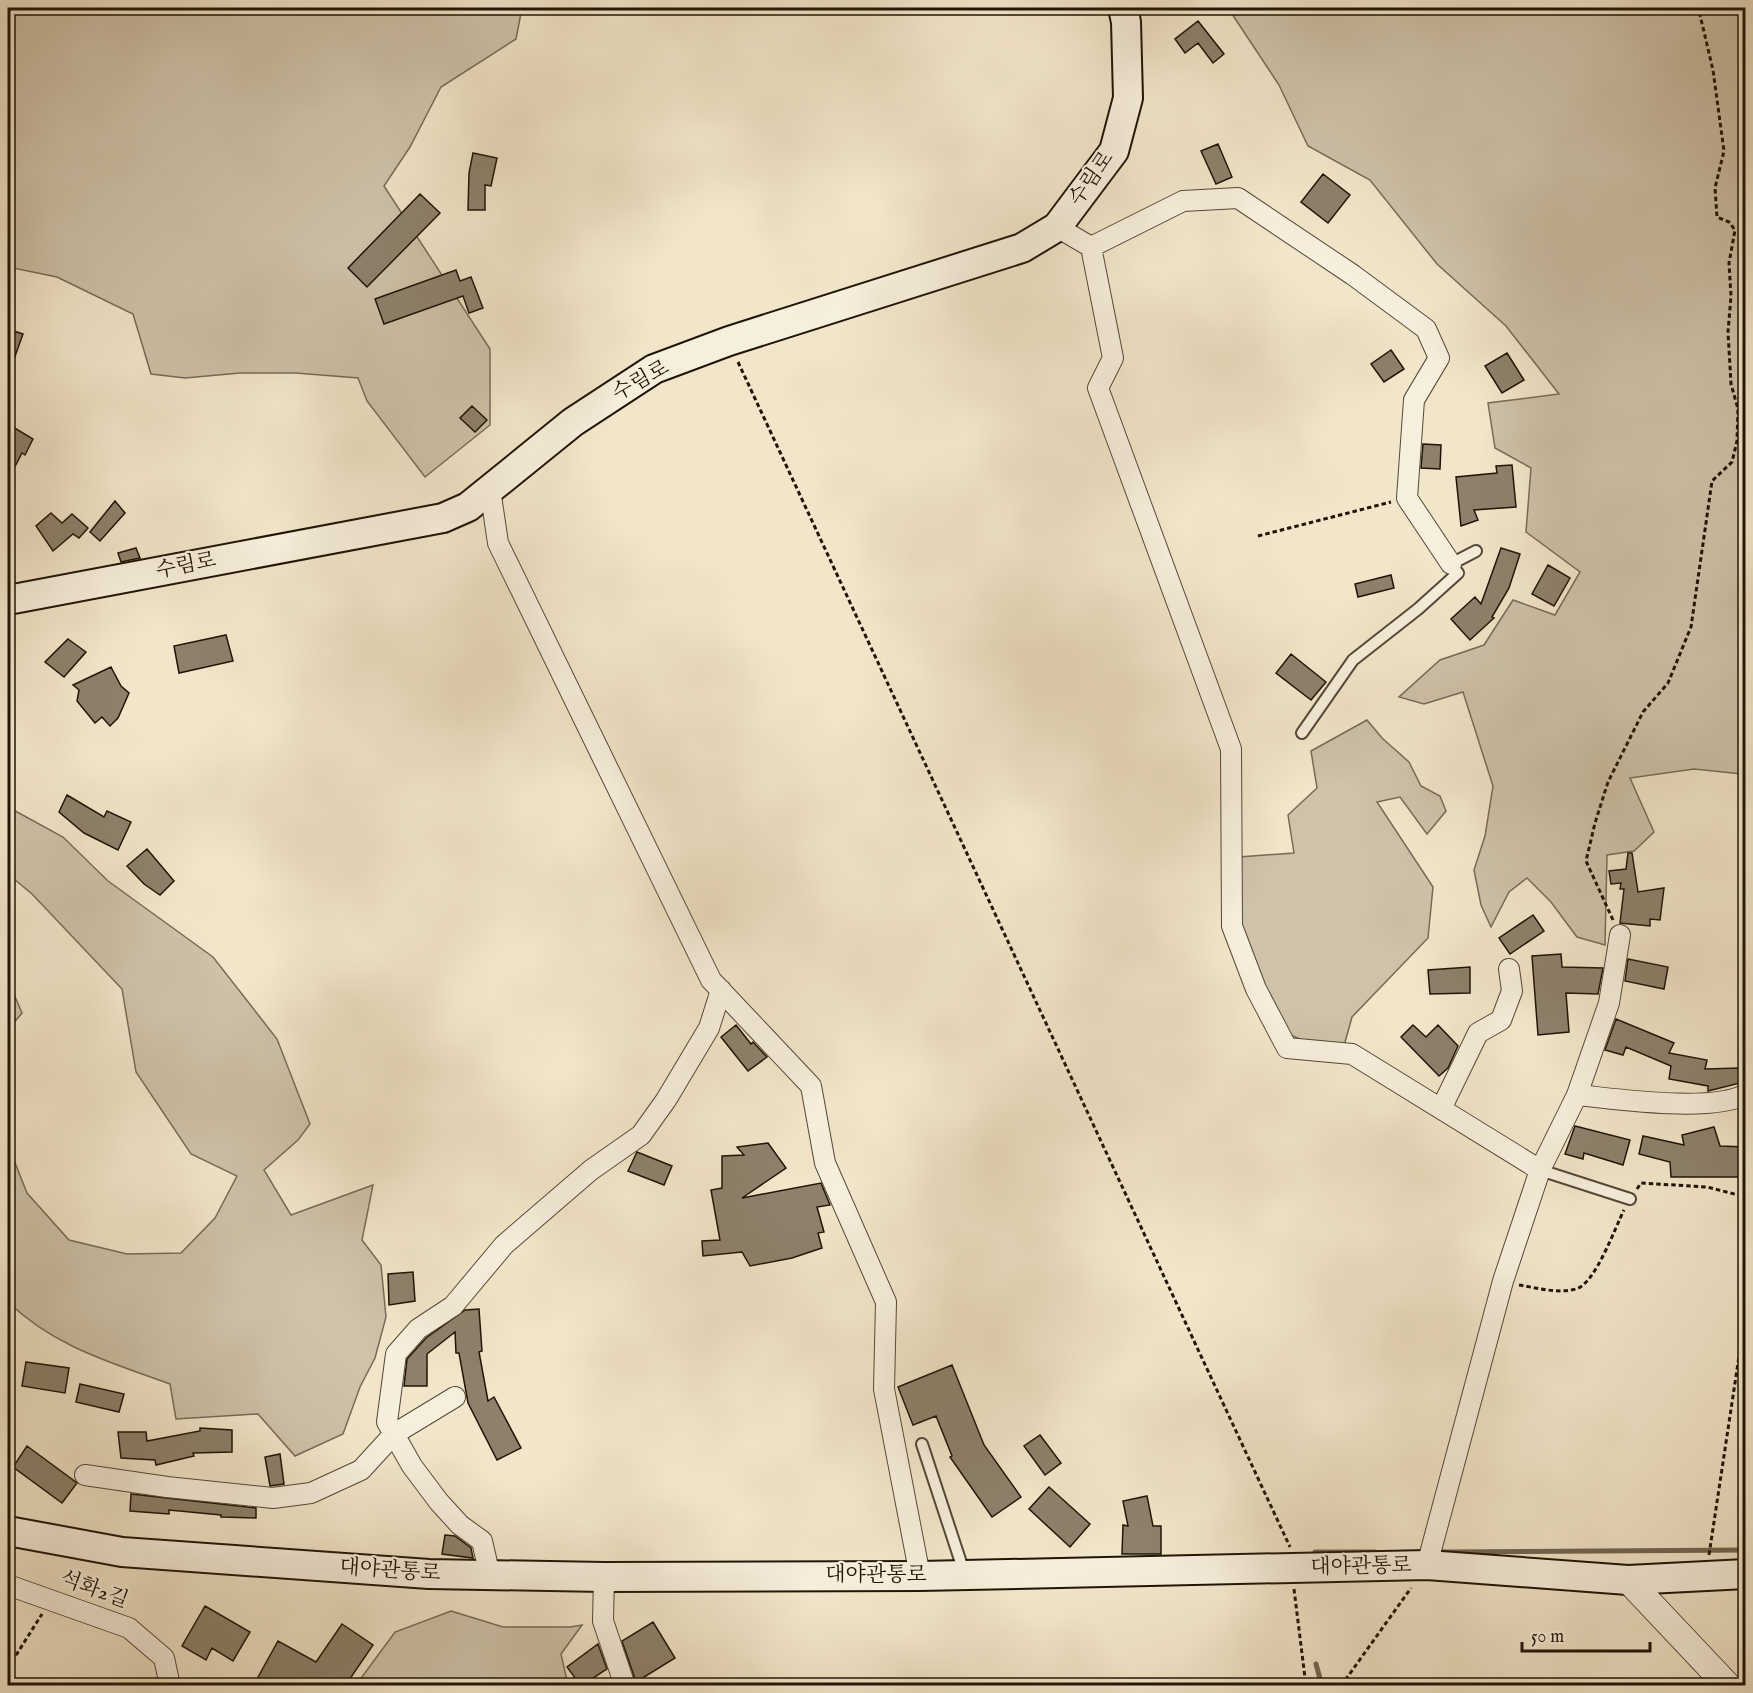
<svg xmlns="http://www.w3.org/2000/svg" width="1753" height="1693" viewBox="0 0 1753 1693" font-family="'IM FELL English','Noto Serif KR',serif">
<rect width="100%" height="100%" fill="#f2e6ca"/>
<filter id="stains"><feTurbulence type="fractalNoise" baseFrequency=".00333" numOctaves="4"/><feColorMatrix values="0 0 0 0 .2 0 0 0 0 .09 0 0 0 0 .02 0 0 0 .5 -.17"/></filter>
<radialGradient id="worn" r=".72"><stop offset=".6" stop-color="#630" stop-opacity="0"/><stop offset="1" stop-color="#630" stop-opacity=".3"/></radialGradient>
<!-- green -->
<path fill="#cec2a9" stroke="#766b58" stroke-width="1.5" d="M 8,8 L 522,8 L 516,39 L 441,87 L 410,147 L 384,186 L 490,349 L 490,425 L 425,477 L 367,401 L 358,378 L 296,373 L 240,373 L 185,378 L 151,374 L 133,314 L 57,277 L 8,267 Z
M 1228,8 L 1745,8 L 1745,772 L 1742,774 L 1694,769 L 1630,778 L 1654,832 L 1634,851 L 1607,855 L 1605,945 L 1577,937 L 1551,902 L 1527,878 L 1509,892 L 1491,927 L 1481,905 L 1474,870 L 1485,836 L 1493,786 L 1463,692 L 1424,704 L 1399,697 L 1440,660 L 1484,645 L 1513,600 L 1555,615 L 1580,572 L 1526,532 L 1531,468 L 1495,448 L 1488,403 L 1559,394 L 1506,326 L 1437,264 L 1370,180 L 1308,146 L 1279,85 Z
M 1367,720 L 1382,738 L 1409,762 L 1421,786 L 1440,796 L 1446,811 L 1427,834 L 1400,797 L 1377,802 L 1433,887 L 1428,938 L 1352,1017 L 1344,1046 L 1302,1040 L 1286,1033 L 1241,930 L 1239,857 L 1294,853 L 1288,815 L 1317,788 L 1311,751 Z
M 8,807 L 63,837 L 108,881 L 213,957 L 277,1039 L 310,1124 L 298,1140 L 264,1170 L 291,1215 L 373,1185 L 362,1240 L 381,1265 L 386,1317 L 375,1358 L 360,1387 L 343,1434 L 295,1456 L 258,1414 L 176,1419 L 170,1384 C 110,1362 55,1347 8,1302 L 8,1145 L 27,1193 L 69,1240 L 127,1254 L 181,1253 L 215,1218 L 237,1176 L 191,1154 L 136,1072 L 122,989 L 32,894 L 8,874 Z
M 8,980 L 22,1013 L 8,1030 Z
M 451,1611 L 503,1627 L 570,1627 L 582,1625 L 561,1654 L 568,1685 L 356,1685 L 395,1632 Z"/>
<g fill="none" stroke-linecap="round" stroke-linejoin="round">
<!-- stream -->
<path stroke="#726753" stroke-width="5" d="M 1315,1552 L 1375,1552
M 1441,1552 L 1746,1550
M 1316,1664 L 1322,1686"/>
</g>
<!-- building -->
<path fill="#8d816c" stroke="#1f1406" stroke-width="1.5" d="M 1198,21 L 1224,54 L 1213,63 L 1198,43 L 1185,53 L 1175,39 Z
M 1218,144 L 1232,177 L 1216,184 L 1201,151 Z
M 473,153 L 497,158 L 491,186 L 485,185 L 485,210 L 468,210 L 469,173 Z
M 1323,174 L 1350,195 L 1328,223 L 1301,202 Z
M 420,194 L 440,213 L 367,287 L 348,268 Z
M 456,270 L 460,281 L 471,277 L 483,308 L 469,313 L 463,296 L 384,324 L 375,299 Z
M 8,329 L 23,334 L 9,373 L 8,373 Z
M 1391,350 L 1404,369 L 1384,382 L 1371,364 Z
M 1507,353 L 1524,380 L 1502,393 L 1485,366 Z
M 472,406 L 487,420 L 475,432 L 460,418 Z
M 8,424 L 33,439 L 25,455 L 22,453 L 8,480 Z
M 1423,444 L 1441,445 L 1440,469 L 1421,468 Z
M 1512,465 L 1516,507 L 1474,510 L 1478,520 L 1461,526 L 1456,477 L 1497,473 L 1496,466 Z
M 115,501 L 125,513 L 100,541 L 90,532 Z
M 51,513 L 62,523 L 72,514 L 88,528 L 79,538 L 73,534 L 53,551 L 36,526 Z
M 136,548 L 140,558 L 121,562 L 118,553 Z
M 1501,548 L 1520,554 L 1509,588 L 1492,617 L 1494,618 L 1470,640 L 1451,619 L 1475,597 L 1481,604 Z
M 1548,565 L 1570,578 L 1554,606 L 1532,594 Z
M 1391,575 L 1394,588 L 1358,597 L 1355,584 Z
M 226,635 L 233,661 L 179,673 L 174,646 Z
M 68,639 L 86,652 L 64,677 L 45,662 Z
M 1291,654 L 1326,682 L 1311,700 L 1276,673 Z
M 111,667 L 121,686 L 129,693 L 118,718 L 110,726 L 102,717 L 95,723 L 77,701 L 79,690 L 73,685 Z
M 67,795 L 104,817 L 107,811 L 131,822 L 118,850 L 84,833 L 59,812 Z
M 147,849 L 174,881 L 160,895 L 144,884 L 127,866 Z
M 1628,853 L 1632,853 L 1638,892 L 1664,888 L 1660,920 L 1650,919 L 1650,926 L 1620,923 L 1624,889 L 1620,889 L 1621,883 L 1611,884 L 1609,871 L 1626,869 Z
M 1533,915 L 1544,931 L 1510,954 L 1499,938 Z
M 1561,954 L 1562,967 L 1603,968 L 1598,994 L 1566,993 L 1569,1032 L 1538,1035 L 1532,956 Z
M 1628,959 L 1668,967 L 1664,989 L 1625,981 Z
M 1470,967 L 1470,993 L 1430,994 L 1428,970 Z
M 1616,1019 L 1674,1043 L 1669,1053 L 1707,1060 L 1705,1069 L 1740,1068 L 1740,1083 L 1708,1091 L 1708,1086 L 1669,1079 L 1671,1066 L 1626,1047 L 1623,1055 L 1605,1050 Z
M 736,1025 L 751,1044 L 753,1042 L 767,1057 L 748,1071 L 721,1037 Z
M 1413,1025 L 1426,1037 L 1438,1025 L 1458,1046 L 1448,1068 L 1439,1076 L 1401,1037 Z
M 1575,1126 L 1630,1140 L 1623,1165 L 1584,1153 L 1583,1159 L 1565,1154 Z
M 1714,1127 L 1720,1146 L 1746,1147 L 1746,1177 L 1671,1177 L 1670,1162 L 1639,1154 L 1643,1136 L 1684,1145 L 1682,1135 Z
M 768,1143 L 786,1168 L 742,1198 L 821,1183 L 830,1205 L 817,1207 L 824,1232 L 818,1233 L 822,1248 L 792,1258 L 750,1266 L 742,1252 L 703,1256 L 702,1241 L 720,1240 L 711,1190 L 722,1188 L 722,1156 L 744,1155 L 737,1147 Z
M 637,1152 L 672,1166 L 664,1185 L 628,1171 Z
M 413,1272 L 415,1301 L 389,1305 L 388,1274 Z
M 479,1309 L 482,1351 L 479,1352 L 488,1401 L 494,1397 L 521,1448 L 497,1460 L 468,1403 L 459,1353 L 456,1353 L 455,1332 L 427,1354 L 427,1386 L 404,1386 L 407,1359 L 426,1338 L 465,1310 Z
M 26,1362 L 69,1368 L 65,1393 L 22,1386 Z
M 952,1365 L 984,1445 L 1021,1497 L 992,1517 L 950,1457 L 952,1456 L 936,1416 L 913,1425 L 898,1387 Z
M 80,1384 L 124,1394 L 119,1412 L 76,1402 Z
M 200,1428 L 232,1430 L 232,1452 L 193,1453 L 194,1456 L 156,1465 L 155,1460 L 121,1458 L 118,1432 L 146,1432 L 147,1441 L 200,1431 Z
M 1040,1435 L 1061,1463 L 1045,1475 L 1024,1446 Z
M 27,1446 L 77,1483 L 62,1503 L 13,1467 Z
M 280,1454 L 284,1484 L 270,1486 L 265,1457 Z
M 1049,1487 L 1090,1524 L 1070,1547 L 1029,1509 Z
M 131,1494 L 256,1508 L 256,1518 L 221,1517 L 221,1515 L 169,1510 L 169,1514 L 130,1511 Z
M 1147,1496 L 1153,1526 L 1161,1526 L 1161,1554 L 1122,1554 L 1123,1525 L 1128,1526 L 1123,1501 Z
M 445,1535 L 455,1536 L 471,1548 L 473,1558 L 442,1554 Z
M 205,1606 L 250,1632 L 233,1661 L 212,1648 L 206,1660 L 182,1646 Z
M 653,1622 L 675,1658 L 636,1682 L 622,1641 Z
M 342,1624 L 373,1645 L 345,1686 L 269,1686 L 257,1679 L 278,1641 L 316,1662 Z
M 598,1644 L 607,1669 L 581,1686 L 567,1667 Z"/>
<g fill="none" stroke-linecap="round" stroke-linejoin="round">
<defs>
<path id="service" d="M 1302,733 L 1353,660 L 1418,609 L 1458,573 L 1451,564 L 1476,551
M 1540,1170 L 1630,1199
M 922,1444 L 964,1572"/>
<path id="minor" d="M 1057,227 L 1091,247 L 1113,358 L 1098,388 L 1231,749 L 1232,926 L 1256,989 L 1287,1048 L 1352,1054 L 1540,1170 L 1503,1281 L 1427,1565
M 1091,247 L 1183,201 L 1238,198 L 1353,275 L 1426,329 L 1439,358 L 1414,400 L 1407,498 L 1451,564
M 490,489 L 498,543 L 711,980 L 811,1086 L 825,1163 L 886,1302 L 884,1389 L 920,1576
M 1577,1095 C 1618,1099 1712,1113 1746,1094
M 1442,1107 L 1478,1033 L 1501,1020 L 1512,991 L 1509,969
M 1540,1170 L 1577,1095 L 1609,1003 L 1620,935
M 85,1475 L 167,1487 L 273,1498 L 311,1493 L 361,1470 L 394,1434 L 455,1397
M 490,1576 L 482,1541 L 460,1525 L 439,1502 L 412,1466 L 387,1422 L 396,1354 L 418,1329 L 453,1306 L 504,1245 L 591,1170 L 641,1135 L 666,1100 L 709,1028 L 721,990
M 604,1577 L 603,1621 L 625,1686
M 8,1585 L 129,1628 L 164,1658 L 170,1686"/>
<path id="tertiary" d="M 1628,1580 L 1728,1686"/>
<path id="secondary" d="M 8,600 L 443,518 L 468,507 L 573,422 L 654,369 L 729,341 L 1022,248 L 1057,227 L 1114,151 L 1128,98 L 1126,22 L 1123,8
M 8,1531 L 122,1552 L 429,1574 L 604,1577 L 920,1576 L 1427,1565 L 1628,1580 L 1746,1574"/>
</defs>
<!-- service casing -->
<use href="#service" stroke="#544837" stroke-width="14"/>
<!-- minor casing -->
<use href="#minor" stroke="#544837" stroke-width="22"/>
<!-- tertiary casing -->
<use href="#tertiary" stroke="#544837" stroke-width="28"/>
<!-- secondary casing -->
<use href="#secondary" stroke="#1f1406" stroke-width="32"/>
<!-- path -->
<path stroke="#1f1406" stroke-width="3" stroke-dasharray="4.5 3" stroke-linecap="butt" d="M 738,362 L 1290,1547
M 1258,536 L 1391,502
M 1613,920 L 1586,861 L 1595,823 L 1608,782 L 1643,712 L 1668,683 L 1691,627 L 1712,481 L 1732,462 L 1737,441 L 1738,409 L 1731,384 L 1728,332 L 1731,296 L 1729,263 L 1735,230 L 1729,222 L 1717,217 L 1715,188 L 1724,151 L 1713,70 L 1700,15 L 1702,8
M 1637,1189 L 1641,1183 L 1707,1187 L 1746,1197
M 1519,1285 C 1538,1288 1557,1294 1576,1289 C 1595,1284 1615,1228 1624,1210
M 1709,1555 L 1746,1310
M 1294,1589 L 1306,1686
M 8,1668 L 42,1614
M 1341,1686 L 1411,1588"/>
<!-- service -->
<use href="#service" stroke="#f7efdd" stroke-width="10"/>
<!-- minor -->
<use href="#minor" stroke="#f7efdd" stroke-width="20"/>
<!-- tertiary -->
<use href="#tertiary" stroke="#f7efdd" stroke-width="26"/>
<!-- secondary -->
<use href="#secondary" stroke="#f7efdd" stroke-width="28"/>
</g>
<g text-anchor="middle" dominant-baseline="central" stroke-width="4.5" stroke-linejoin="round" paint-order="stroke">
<!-- street labels -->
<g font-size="21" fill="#1f1406" stroke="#f7efdd">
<text transform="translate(1092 179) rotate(-55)">수림로</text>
<text transform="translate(641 381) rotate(-29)">수림로</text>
<text transform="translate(186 566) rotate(-11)">수림로</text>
<text transform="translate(1361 1567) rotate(-1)">대야관통로</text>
<text transform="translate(390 1571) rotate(4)">대야관통로</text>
<text x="876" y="1575">대야관통로</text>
<text transform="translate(94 1590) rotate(20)">석화2길</text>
</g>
</g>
<!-- margin -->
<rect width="1753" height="1693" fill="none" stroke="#f2e6ca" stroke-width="30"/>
<rect x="9" y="9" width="1735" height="1675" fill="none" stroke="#1f1406" stroke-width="3"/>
<rect x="15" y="15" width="1723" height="1663" fill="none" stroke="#1f1406" stroke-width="1.5"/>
<!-- scale -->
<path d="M1522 1642v9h128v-9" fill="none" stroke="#1f1406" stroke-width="3"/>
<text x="1531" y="1642" font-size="18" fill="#1f1406" stroke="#f7efdd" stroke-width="4.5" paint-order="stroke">50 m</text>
<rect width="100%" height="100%" filter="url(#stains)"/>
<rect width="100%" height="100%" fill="url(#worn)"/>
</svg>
